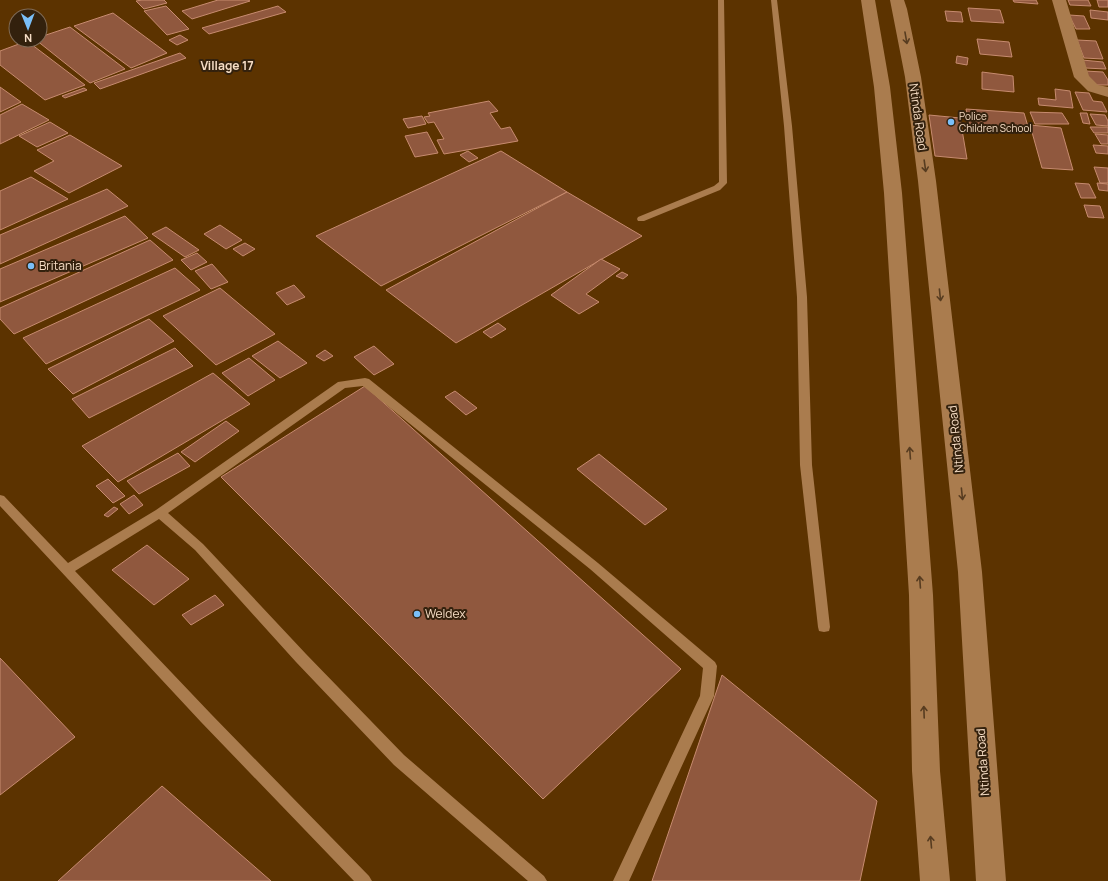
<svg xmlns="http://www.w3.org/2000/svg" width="1108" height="881" viewBox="0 0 1108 881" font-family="Manrope,sans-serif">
<rect width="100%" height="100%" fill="#5c3300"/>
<!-- building -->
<g fill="#90583e" stroke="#c78b6f">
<path d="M 142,0 L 164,0 L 167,3 L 144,9 L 136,1 Z"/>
<path d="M 218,0 L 248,0 L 250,1 L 192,19 L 182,11 Z"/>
<path d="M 1013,0 L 1036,0 L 1038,4 L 1014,2 Z"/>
<path d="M 1068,0 L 1088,0 L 1091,6 L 1070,5 Z"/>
<path d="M 1097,0 L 1108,0 L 1108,7 L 1099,7 Z"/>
<path d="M 166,6 L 189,29 L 167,35 L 144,11 Z"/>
<path d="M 278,6 L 286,12 L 209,34 L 202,28 Z"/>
<path d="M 968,8 L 1000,10 L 1004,23 L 971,21 Z"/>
<path d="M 1090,10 L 1108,12 L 1108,20 L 1091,18 Z"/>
<path d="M 945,11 L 961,12 L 963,22 L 947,21 Z"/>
<path d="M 113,13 L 167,53 L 131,68 L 74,26 Z"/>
<path d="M 1069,15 L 1084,16 L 1090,29 L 1076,29 Z"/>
<path d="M 70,27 L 125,69 L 90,83 L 36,40 L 40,40 L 40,37 Z"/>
<path d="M 180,35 L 188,40 L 177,45 L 169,40 Z"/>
<path d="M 977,39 L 1009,42 L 1012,57 L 980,54 Z"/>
<path d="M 1077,40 L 1096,41 L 1103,59 L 1084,58 Z"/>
<path d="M 27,41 L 85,85 L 45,100 L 0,65 L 0,51 Z"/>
<path d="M 180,53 L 186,58 L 100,89 L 94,83 Z"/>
<path d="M 957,56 L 968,58 L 967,65 L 956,63 Z"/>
<path d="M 1082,60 L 1103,62 L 1106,69 L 1085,68 Z"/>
<path d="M 1085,71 L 1103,72 L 1108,80 L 1108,85 L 1093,85 Z"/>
<path d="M 982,72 L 1013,76 L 1014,92 L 982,89 Z"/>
<path d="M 0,87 L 21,102 L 0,112 Z"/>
<path d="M 84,88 L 87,90 L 65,98 L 62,96 Z"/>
<path d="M 1055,89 L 1070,91 L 1073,108 L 1039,105 L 1038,98 L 1056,100 Z"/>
<path d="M 1075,92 L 1089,93 L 1093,101 L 1102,102 L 1107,112 L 1083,110 Z"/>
<path d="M 489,101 L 498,111 L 490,113 L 501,129 L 510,127 L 518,141 L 444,154 L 437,140 L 444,139 L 434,122 L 428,123 L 424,117 L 430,116 L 428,113 Z"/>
<path d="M 22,104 L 49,120 L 0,144 L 0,115 Z"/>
<path d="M 966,109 L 1024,113 L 1029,130 L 970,126 Z"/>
<path d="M 1030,112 L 1062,113 L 1069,124 L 1035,124 Z"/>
<path d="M 1080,113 L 1087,113 L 1090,124 L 1083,123 Z"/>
<path d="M 1090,114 L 1105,115 L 1108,121 L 1108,126 L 1096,125 Z"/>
<path d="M 929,115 L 960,118 L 967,159 L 935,156 Z"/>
<path d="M 422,116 L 426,124 L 408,128 L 403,119 Z"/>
<path d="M 50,122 L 68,133 L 37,147 L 19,136 Z"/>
<path d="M 1030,125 L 1061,128 L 1073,170 L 1042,168 Z"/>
<path d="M 1090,127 L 1108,127 L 1108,133 L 1094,133 Z"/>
<path d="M 427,132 L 438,153 L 415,157 L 405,136 Z"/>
<path d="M 1095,134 L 1108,135 L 1108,144 L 1101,144 Z"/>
<path d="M 70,135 L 122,166 L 69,193 L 34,171 L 54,161 L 37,150 Z"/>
<path d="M 1093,145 L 1108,146 L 1108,154 L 1096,153 Z"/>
<path d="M 468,151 L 478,158 L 469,162 L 460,155 Z"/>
<path d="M 501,151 L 567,192 L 381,286 L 316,236 Z"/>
<path d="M 1094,167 L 1108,168 L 1108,183 L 1100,183 Z"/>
<path d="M 31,177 L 68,199 L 0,230 L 0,191 Z"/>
<path d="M 1075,183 L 1089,184 L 1096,198 L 1081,198 Z"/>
<path d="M 1097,183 L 1108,184 L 1108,191 L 1099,190 Z"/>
<path d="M 107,189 L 128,206 L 0,264 L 0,235 Z"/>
<path d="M 567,192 L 642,236 L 456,343 L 386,290 Z"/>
<path d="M 1084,205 L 1100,206 L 1104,218 L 1088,217 Z"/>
<path d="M 125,216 L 148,238 L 0,302 L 0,269 Z"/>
<path d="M 220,225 L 242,240 L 226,249 L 204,234 Z"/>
<path d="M 166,227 L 199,250 L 185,257 L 152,234 Z"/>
<path d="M 150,240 L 173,260 L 14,334 L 0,319 L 0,308 Z"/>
<path d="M 245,243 L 255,249 L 243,256 L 233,249 Z"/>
<path d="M 197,253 L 207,262 L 191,270 L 181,260 Z"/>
<path d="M 601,259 L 620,269 L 586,294 L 599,302 L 579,314 L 551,295 Z"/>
<path d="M 212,264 L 228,282 L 211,289 L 195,271 Z"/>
<path d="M 175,268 L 200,290 L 46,364 L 23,338 Z"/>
<path d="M 622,272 L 628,275 L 623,279 L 616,276 Z"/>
<path d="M 294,285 L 305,297 L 287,305 L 276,293 Z"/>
<path d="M 220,288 L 275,334 L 216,365 L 163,316 Z"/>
<path d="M 149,319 L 174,341 L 73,394 L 48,369 Z"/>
<path d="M 498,323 L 506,329 L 491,338 L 483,332 Z"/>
<path d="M 278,341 L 307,363 L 280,378 L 252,356 Z"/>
<path d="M 374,346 L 394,364 L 374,375 L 354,357 Z"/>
<path d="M 175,348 L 193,366 L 89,418 L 72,399 Z"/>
<path d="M 325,350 L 333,356 L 324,361 L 316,356 Z"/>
<path d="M 249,358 L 275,380 L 248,396 L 222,373 Z"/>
<path d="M 213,373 L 250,404 L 118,482 L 82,446 Z"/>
<path d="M 365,386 L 681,669 L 543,799 L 221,477 Z"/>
<path d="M 455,391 L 477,408 L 466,415 L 445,397 Z"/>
<path d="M 226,421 L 239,431 L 195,462 L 181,452 Z"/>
<path d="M 178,453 L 190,466 L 139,494 L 127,481 Z"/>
<path d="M 599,454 L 667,509 L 645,525 L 577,469 Z"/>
<path d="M 108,479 L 125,496 L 113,503 L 96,486 Z"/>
<path d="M 134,495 L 143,505 L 129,514 L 120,504 Z"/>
<path d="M 114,507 L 118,509 L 108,517 L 104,515 Z"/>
<path d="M 147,545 L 189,579 L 154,605 L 112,570 Z"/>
<path d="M 215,595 L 224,605 L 191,625 L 182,615 Z"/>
<path d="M 0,658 L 75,737 L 0,795 Z"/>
<path d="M 722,675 L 877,801 L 860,881 L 652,881 Z"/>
<path d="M 162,786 L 271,881 L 58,881 Z"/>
</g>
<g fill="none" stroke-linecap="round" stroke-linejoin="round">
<!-- lane -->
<g fill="#aa7c4e" fill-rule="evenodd">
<path d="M 718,0 L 724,0 L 727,183 L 720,190 L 644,221 L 638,221 L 637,219 L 638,217 L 714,186 L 719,182 Z"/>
<path d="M 771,0 L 777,0 L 792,126 L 807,297 L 812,465 L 830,627 L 829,631 L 824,632 L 819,631 L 818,627 L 800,465 L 797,297 L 784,126 Z"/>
<path d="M 365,378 L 369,379 L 598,563 L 715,662 L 717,666 L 714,696 L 629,881 L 613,881 L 700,696 L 703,668 L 590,569 L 363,386 L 345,388 L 168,513 L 203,544 L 306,654 L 404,755 L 544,876 L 547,881 L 528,881 L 394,765 L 296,662 L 195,550 L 159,519 L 75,571 L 211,714 L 369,876 L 372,881 L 354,881 L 201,722 L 0,506 L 0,495 L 4,496 L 68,563 L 156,510 L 338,382 Z"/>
</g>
<!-- street -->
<path fill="#aa7c4e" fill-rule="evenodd" d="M 1052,0 L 1066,0 L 1089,76 L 1098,85 L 1108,87 L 1108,97 L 1088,91 L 1074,77 Z"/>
<!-- secondary -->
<g fill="#aa7c4e" fill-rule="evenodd">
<path d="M 861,0 L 875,0 L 890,87 L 902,193 L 933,595 L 940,771 L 950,881 L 920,881 L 912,771 L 909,595 L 884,193 L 874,87 Z"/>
<path d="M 890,0 L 904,0 L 907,9 L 921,77 L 936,181 L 982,572 L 1006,881 L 976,881 L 958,572 L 918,181 L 905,77 Z"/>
</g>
</g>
<!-- one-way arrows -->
<defs><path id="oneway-shaft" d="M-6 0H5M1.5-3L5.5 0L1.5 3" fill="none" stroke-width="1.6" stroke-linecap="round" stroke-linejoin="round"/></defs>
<g stroke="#573c20">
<use href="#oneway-shaft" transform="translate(906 38) rotate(80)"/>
<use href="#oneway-shaft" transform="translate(925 166) rotate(82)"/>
<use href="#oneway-shaft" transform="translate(940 295) rotate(84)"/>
<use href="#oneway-shaft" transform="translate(910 453) rotate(-94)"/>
<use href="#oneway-shaft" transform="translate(962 494) rotate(84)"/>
<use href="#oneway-shaft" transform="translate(920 582) rotate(-94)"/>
<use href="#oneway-shaft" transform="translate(924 712) rotate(-92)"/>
<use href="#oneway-shaft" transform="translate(931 842) rotate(-95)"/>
</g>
<!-- markers -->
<g fill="#7abff8" stroke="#33210d" stroke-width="1.5">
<circle cx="951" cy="122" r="4"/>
<circle cx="31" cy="266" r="4"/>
<circle cx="417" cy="614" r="4"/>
</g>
<g text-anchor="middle" stroke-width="4" stroke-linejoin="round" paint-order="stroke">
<!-- far-poi labels -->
<g font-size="10" fill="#f6ddc5" stroke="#33210d" text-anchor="start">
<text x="959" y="120">Police<tspan x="959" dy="12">Children School</tspan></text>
</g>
<!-- far-quarter labels -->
<g font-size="12" font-weight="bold" fill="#f6ddc5" stroke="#33210d">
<text x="227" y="70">Village 17</text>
</g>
<!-- street labels -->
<g font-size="12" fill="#f6ddc5" stroke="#33210d">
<text transform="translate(918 117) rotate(82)" y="4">Ntinda Road</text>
<text transform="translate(956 439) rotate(-96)" y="4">Ntinda Road</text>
<text transform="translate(983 762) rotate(-94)" y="4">Ntinda Road</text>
</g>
<!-- poi labels -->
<g font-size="12" fill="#f6ddc5" stroke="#33210d" text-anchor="start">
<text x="39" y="270">Britania</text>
<text x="425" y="618">Weldex</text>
</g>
</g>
<!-- north arrow -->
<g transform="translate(28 28) rotate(179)"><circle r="19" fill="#33210d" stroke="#816c57"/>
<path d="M0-3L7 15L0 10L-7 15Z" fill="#7abff8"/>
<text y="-6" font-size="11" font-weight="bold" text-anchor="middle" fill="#f6ddc5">N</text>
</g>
</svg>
